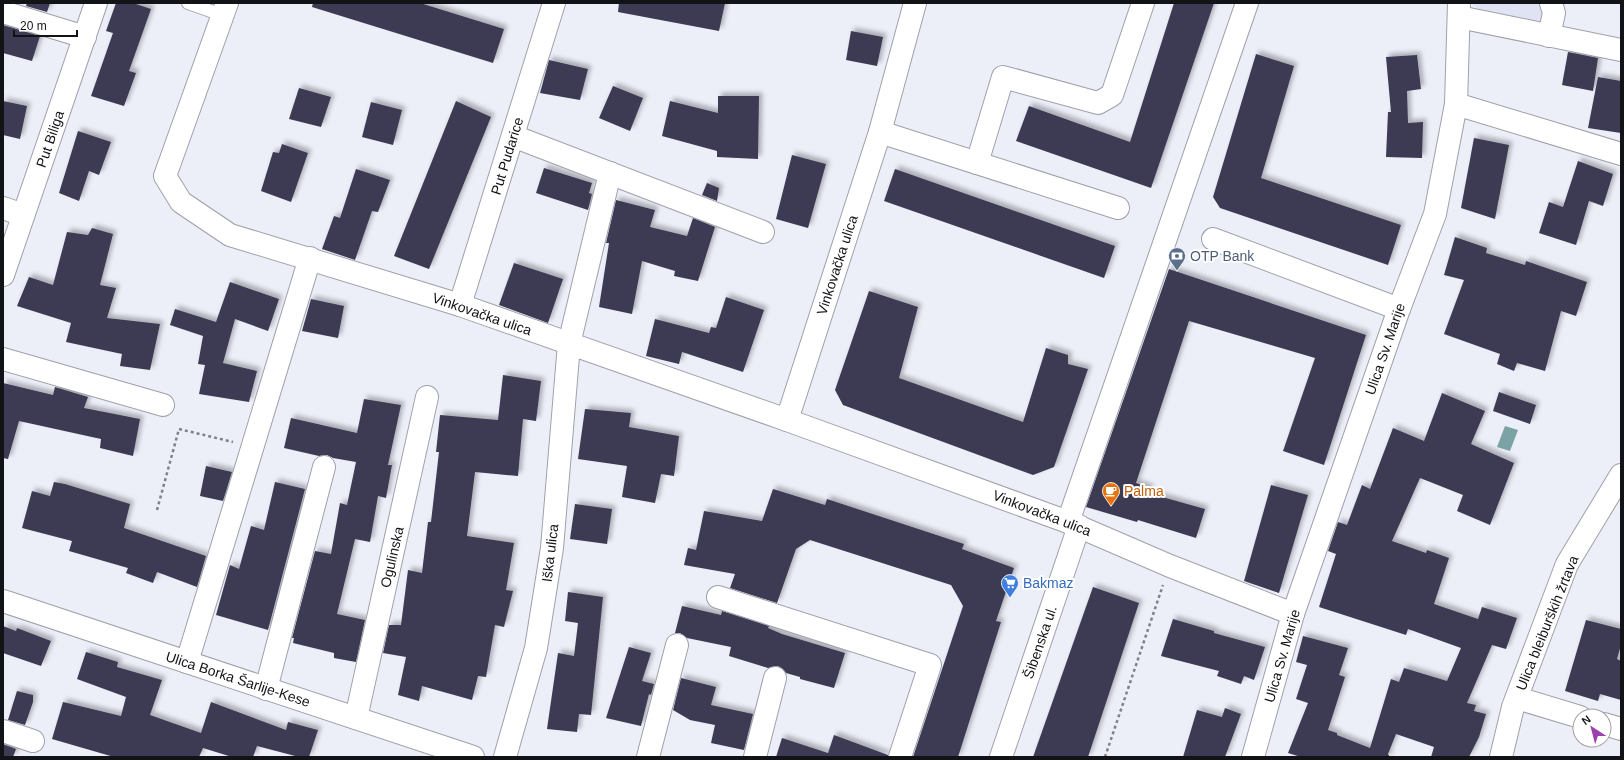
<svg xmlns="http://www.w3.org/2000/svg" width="1624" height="760" viewBox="0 0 1624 760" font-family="Helvetica,sans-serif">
<defs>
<filter id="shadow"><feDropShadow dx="3.5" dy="-3.5" stdDeviation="2" flood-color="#0004"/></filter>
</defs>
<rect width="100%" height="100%" fill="#eceef8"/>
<!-- built -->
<path fill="#dfe3f3" d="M 1471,3 L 1565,3 L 1564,29 L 1481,11 Z"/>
<!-- water -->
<path fill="#7ba2a5" d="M 1505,426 L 1518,430 L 1510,451 L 1497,447 Z"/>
<!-- building -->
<g fill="#3c3a53" filter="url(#shadow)">
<path d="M 27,3 L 50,3 L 47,12 L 26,6 Z"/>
<path d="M 116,3 L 133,3 L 151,9 L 129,71 L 136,73 L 124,106 L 91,96 L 113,33 L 106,31 Z"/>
<path d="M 313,3 L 420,3 L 504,29 L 493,63 L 312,7 Z"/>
<path d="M 619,3 L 725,3 L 719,31 L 618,12 Z"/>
<path d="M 1174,3 L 1214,3 L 1151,188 L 1016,141 L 1029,106 L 1130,142 Z"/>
<path d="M 3,25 L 40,36 L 32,61 L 3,53 Z"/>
<path d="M 851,31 L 883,37 L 877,66 L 846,60 Z"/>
<path d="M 1568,52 L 1598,58 L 1593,91 L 1562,85 Z"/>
<path d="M 1256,54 L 1294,66 L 1261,178 L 1401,225 L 1388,265 L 1220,208 L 1213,197 Z"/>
<path d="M 1417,55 L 1421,89 L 1407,91 L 1408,123 L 1423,122 L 1422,158 L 1386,157 L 1388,112 L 1391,112 L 1386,57 Z"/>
<path d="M 549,60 L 588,69 L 580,100 L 540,93 Z"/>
<path d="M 1598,77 L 1621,81 L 1621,133 L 1588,128 Z"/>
<path d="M 613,86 L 643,98 L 630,131 L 599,118 Z"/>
<path d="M 299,88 L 331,97 L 321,127 L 289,119 Z"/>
<path d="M 718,96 L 759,96 L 758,159 L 717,157 L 717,151 L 662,136 L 670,101 L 718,113 Z"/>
<path d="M 3,101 L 27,106 L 20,139 L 3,135 Z"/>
<path d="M 456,101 L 491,117 L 429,269 L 394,256 Z"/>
<path d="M 371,102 L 402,110 L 393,145 L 362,137 Z"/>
<path d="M 78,131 L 111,142 L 99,175 L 89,171 L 79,201 L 59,193 Z"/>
<path d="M 1474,138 L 1509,145 L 1495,219 L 1461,208 Z"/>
<path d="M 282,144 L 308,153 L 291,202 L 261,191 L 273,152 L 279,153 Z"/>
<path d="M 792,155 L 826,164 L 808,228 L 776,219 Z"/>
<path d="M 1578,161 L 1613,174 L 1603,206 L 1589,201 L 1576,245 L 1539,233 L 1549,202 L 1563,207 Z"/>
<path d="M 544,168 L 592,183 L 589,193 L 592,194 L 588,210 L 536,193 Z"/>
<path d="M 356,169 L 390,180 L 378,212 L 372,211 L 355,260 L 322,249 L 334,216 L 340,218 Z"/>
<path d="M 895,169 L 1115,246 L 1104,278 L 884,201 Z"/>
<path d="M 707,183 L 719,188 L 717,201 L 702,195 Z"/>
<path d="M 616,200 L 655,210 L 650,227 L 687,236 L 693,218 L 715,227 L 698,281 L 674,276 L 675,271 L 642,261 L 632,314 L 599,307 L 609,243 L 606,243 Z"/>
<path d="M 92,228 L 113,234 L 100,285 L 116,288 L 107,318 L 160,324 L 150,370 L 120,366 L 122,354 L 66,342 L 71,323 L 17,306 L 29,277 L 53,285 L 67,232 L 88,235 Z"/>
<path d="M 1455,237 L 1487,248 L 1486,253 L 1525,265 L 1526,261 L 1587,282 L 1576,316 L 1561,311 L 1545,371 L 1517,363 L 1514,371 L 1497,364 L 1500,354 L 1444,334 L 1464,280 L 1444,275 Z"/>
<path d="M 514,263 L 563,279 L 548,323 L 499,305 Z"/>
<path d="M 1169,269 L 1366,335 L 1324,465 L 1283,451 L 1315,358 L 1189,321 L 1136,483 L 1150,488 L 1148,493 L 1205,509 L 1196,538 L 1138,520 L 1137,522 L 1086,507 Z"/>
<path d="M 230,282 L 279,299 L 268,331 L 235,319 L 223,363 L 257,371 L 249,402 L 199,394 L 205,365 L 198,364 L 203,336 L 170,325 L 175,309 L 216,322 Z"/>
<path d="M 869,291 L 918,307 L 899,378 L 1023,422 L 1046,348 L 1068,355 L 1068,364 L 1088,369 L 1054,467 L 1033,475 L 843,405 L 835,390 Z"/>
<path d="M 726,297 L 764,310 L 743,372 L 682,352 L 679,364 L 646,356 L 655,319 L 709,333 L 711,327 L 716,328 Z"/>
<path d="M 311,299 L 344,306 L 338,338 L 302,331 Z"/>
<path d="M 503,375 L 541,381 L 536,421 L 523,419 L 518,476 L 475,472 L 467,536 L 514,543 L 506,590 L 513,591 L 504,627 L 495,625 L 486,677 L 478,676 L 472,700 L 422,686 L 419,701 L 398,695 L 406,657 L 383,653 L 389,625 L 401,625 L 408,570 L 422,573 L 428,522 L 431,522 L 439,452 L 436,452 L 440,415 L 498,420 Z"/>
<path d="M 3,383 L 53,395 L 55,387 L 88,397 L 84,408 L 140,419 L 133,456 L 100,448 L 101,439 L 19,421 L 8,459 L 3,458 Z"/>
<path d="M 1499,392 L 1536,405 L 1530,424 L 1493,411 Z"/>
<path d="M 1442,393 L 1485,411 L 1471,444 L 1514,463 L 1490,525 L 1457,511 L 1463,495 L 1420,478 L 1392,541 L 1426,553 L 1427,550 L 1449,558 L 1434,604 L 1478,619 L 1482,607 L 1517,618 L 1506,649 L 1492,645 L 1467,703 L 1476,705 L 1474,711 L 1486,714 L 1479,737 L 1469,757 L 1431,757 L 1434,747 L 1396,734 L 1388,754 L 1390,757 L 1301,757 L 1288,753 L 1308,703 L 1296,699 L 1307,665 L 1296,662 L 1303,636 L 1348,648 L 1339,675 L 1345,677 L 1328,730 L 1337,733 L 1337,735 L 1370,748 L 1391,679 L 1399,682 L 1404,668 L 1447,681 L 1461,648 L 1408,629 L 1406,635 L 1319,607 L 1336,554 L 1328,551 L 1338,522 L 1347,525 L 1362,485 L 1370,489 L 1393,428 L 1424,441 Z"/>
<path d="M 364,399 L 401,405 L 388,465 L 392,465 L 386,498 L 378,496 L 370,542 L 355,539 L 337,614 L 365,620 L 356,662 L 334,658 L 334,653 L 293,643 L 294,638 L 292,638 L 315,551 L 331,554 L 340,503 L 347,505 L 356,462 L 333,458 L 327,455 L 319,456 L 284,448 L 291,418 L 357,433 Z"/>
<path d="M 585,409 L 631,413 L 629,427 L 679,436 L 674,476 L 661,474 L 655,503 L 622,497 L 627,466 L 578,459 Z"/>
<path d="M 206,466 L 232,472 L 223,501 L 200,496 Z"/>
<path d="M 54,482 L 65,484 L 130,504 L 124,528 L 206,556 L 197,587 L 157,572 L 153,583 L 126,573 L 128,568 L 69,551 L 72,541 L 22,528 L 32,491 L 50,496 Z"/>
<path d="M 275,482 L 305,489 L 268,630 L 216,615 L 230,565 L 239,569 L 251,526 L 264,530 Z"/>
<path d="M 1271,485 L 1308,495 L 1279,593 L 1244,581 Z"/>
<path d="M 773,489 L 825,505 L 827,499 L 964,544 L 962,549 L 1014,568 L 996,621 L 1001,622 L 958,757 L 913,757 L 963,606 L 951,585 L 810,540 L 796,549 L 777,603 L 730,588 L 735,574 L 684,565 L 688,548 L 696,550 L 704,511 L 762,521 Z"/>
<path d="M 575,504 L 612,509 L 607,544 L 570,539 Z"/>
<path d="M 1093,587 L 1139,603 L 1088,757 L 1033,757 Z"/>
<path d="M 568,592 L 603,597 L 591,715 L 579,714 L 577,732 L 547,729 L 558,653 L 574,656 L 578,623 L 565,621 Z"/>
<path d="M 682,606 L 721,615 L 722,611 L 769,626 L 768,628 L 782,634 L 845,653 L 834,688 L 800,679 L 800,677 L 786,673 L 778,666 L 768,668 L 729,656 L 731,647 L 687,638 L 680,633 L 675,633 Z"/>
<path d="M 1173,619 L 1214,631 L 1214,633 L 1265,647 L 1254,680 L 1244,676 L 1241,684 L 1217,676 L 1219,671 L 1161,656 Z"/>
<path d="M 1586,620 L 1621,629 L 1621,645 L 1617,659 L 1621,661 L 1621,700 L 1600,694 L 1598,701 L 1565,691 Z"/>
<path d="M 3,626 L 16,631 L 17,628 L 51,641 L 41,666 L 3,653 Z"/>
<path d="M 629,647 L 651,653 L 642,681 L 654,684 L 651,695 L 649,694 L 641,726 L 606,718 Z"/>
<path d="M 86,652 L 118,662 L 117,667 L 162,680 L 150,715 L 201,733 L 211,702 L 286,730 L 288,722 L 318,730 L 309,757 L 299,757 L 257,746 L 253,757 L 232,757 L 203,748 L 199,757 L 114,757 L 52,739 L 63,702 L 121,716 L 126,697 L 77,679 Z"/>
<path d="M 681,678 L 716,687 L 711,705 L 753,714 L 744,750 L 711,743 L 715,725 L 690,720 L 673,710 Z"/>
<path d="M 17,691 L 33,695 L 33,702 L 25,725 L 8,720 Z"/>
<path d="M 1225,708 L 1241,714 L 1225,757 L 1183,757 L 1197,710 L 1222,717 Z"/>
<path d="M 834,735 L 888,755 L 888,757 L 776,757 L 782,738 L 828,753 Z"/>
<path d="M 3,744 L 16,749 L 13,757 L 3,757 Z"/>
</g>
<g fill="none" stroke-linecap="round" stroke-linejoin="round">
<!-- lane casing -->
<g stroke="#9fa1aa" stroke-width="14">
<path id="lane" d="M 188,3 L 222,15"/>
</g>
<!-- street casing -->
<g stroke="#9fa1aa" stroke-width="24">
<g id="street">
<path d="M 227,3 L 165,176 L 181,202 L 230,235 L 460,305 L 787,420 L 1068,522 L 1170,566 L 1293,614"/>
<path d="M 3,12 L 85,37"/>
<path d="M 1459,17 L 1621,50"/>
<path d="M 1549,36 L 1554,13 L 1551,3"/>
<path d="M 1456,104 L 1459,3"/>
<path d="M 880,132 L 1118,208"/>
<path d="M 513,136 L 763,232"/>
<path d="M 977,163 L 1003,77 L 1098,103 L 1112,95 L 1143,3"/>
<path d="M 3,208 L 23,215"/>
<path d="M 1213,239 L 1399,309"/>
<path d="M 460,305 L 554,3"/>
<path d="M 3,359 L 163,405"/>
<path d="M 787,420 L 880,132 L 915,3"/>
<path d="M 1068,522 L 1247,3"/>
<path d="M 718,597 L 930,665 L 900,757"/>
<path d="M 187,662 L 310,258"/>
<path d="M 266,689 L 324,467"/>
<path d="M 1517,698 L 1580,717"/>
<path d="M 356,718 L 427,397"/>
<path d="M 1604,724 L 1621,729"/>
<path d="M 3,731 L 33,741"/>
<path d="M 505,757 L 536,648 L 552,548 L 569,344 L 610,173"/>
<path d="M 648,757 L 677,645"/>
<path d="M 755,757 L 775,678"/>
<path d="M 1001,757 L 1079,526"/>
<path d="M 1253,757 L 1293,614 L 1399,309 L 1435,214 L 1456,104 L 1621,154"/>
<path d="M 1501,757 L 1513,707 L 1567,564 L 1621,475"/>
</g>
</g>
<!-- secondary casing -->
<g stroke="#9fa1aa" stroke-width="24">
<g id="secondary">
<path d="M 3,275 L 96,3"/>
<path d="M 3,601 L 473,757"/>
</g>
</g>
<!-- path -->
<g stroke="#808188" stroke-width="2.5" stroke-dasharray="3 3" stroke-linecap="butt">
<path d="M 157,510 L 179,429 L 233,442"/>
<path d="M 1105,757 L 1163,585"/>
</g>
<!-- lane -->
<use href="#lane" stroke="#fff" stroke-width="12"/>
<!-- street -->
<use href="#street" stroke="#fff" stroke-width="22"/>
<!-- secondary -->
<use href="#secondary" stroke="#fff" stroke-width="22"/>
</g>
<!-- icons -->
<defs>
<g id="bank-pin" transform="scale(0.9)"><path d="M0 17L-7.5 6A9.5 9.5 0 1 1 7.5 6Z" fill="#5c6f8a" stroke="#fff"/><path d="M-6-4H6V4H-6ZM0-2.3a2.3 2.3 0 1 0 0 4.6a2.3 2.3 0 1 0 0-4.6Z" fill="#fff"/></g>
<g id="cafe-pin" transform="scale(0.9)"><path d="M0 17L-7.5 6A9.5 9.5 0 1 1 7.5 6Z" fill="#e8710a" stroke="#fff"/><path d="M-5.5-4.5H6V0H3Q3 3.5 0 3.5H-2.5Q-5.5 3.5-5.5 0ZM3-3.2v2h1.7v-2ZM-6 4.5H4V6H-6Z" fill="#fff"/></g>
<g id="supermarket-pin" transform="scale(0.9)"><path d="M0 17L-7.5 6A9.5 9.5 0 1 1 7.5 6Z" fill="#3f7fe0" stroke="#fff"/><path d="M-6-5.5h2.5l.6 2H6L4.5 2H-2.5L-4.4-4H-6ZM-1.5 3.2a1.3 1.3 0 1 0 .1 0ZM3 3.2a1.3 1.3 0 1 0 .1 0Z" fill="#fff"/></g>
</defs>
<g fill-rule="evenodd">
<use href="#bank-pin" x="1177" y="256"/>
<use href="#cafe-pin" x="1111" y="491"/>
<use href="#supermarket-pin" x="1010" y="583"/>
</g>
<g text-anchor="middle" stroke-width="4" stroke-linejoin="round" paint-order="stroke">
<!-- street labels -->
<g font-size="14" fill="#121316" stroke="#fff">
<text transform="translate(50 139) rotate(-71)" y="5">Put Biliga</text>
<text transform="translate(507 156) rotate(-73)" y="5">Put Pudarice</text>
<text transform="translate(837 265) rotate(-72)" y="5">Vinkovačka ulica</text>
<text transform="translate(482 314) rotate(19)" y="5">Vinkovačka ulica</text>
<text transform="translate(1385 349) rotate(-71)" y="5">Ulica Sv. Marije</text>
<text transform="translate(1042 513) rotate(21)" y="5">Vinkovačka ulica</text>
<text transform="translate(550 553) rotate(-83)" y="5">Iška ulica</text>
<text transform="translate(392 557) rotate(-77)" y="5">Ogulinska</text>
<text transform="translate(1547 623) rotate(-68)" y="5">Ulica bleiburških žrtava</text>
<text transform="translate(1040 642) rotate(-71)" y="5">Šibenska ul.</text>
<text transform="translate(1282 656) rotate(-74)" y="5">Ulica Sv. Marije</text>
<text transform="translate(238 679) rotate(18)" y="5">Ulica Borka Šarlije-Kese</text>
</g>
<!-- service labels -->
<g font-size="14" fill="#4e5e75" stroke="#fff" text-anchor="start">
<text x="1190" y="261">OTP Bank</text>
</g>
<!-- food labels -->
<g font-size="14" fill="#c56008" stroke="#fff" text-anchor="start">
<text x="1124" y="496">Palma</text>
</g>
<!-- shop labels -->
<g font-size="14" fill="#366cbe" stroke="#fff" text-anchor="start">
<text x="1023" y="588">Bakmaz</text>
</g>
</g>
<!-- border -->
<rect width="1624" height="760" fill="none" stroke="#121316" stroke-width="8"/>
<!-- north arrow -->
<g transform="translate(1592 728) rotate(324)"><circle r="19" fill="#ffffff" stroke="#a0a1a2"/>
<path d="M0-3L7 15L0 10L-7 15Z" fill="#9b41ad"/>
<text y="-6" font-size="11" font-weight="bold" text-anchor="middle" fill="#121316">N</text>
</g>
<!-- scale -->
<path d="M14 30v6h63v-6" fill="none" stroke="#121316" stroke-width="2"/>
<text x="20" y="30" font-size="12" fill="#121316" stroke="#ffffff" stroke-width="3" paint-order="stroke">20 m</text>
</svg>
